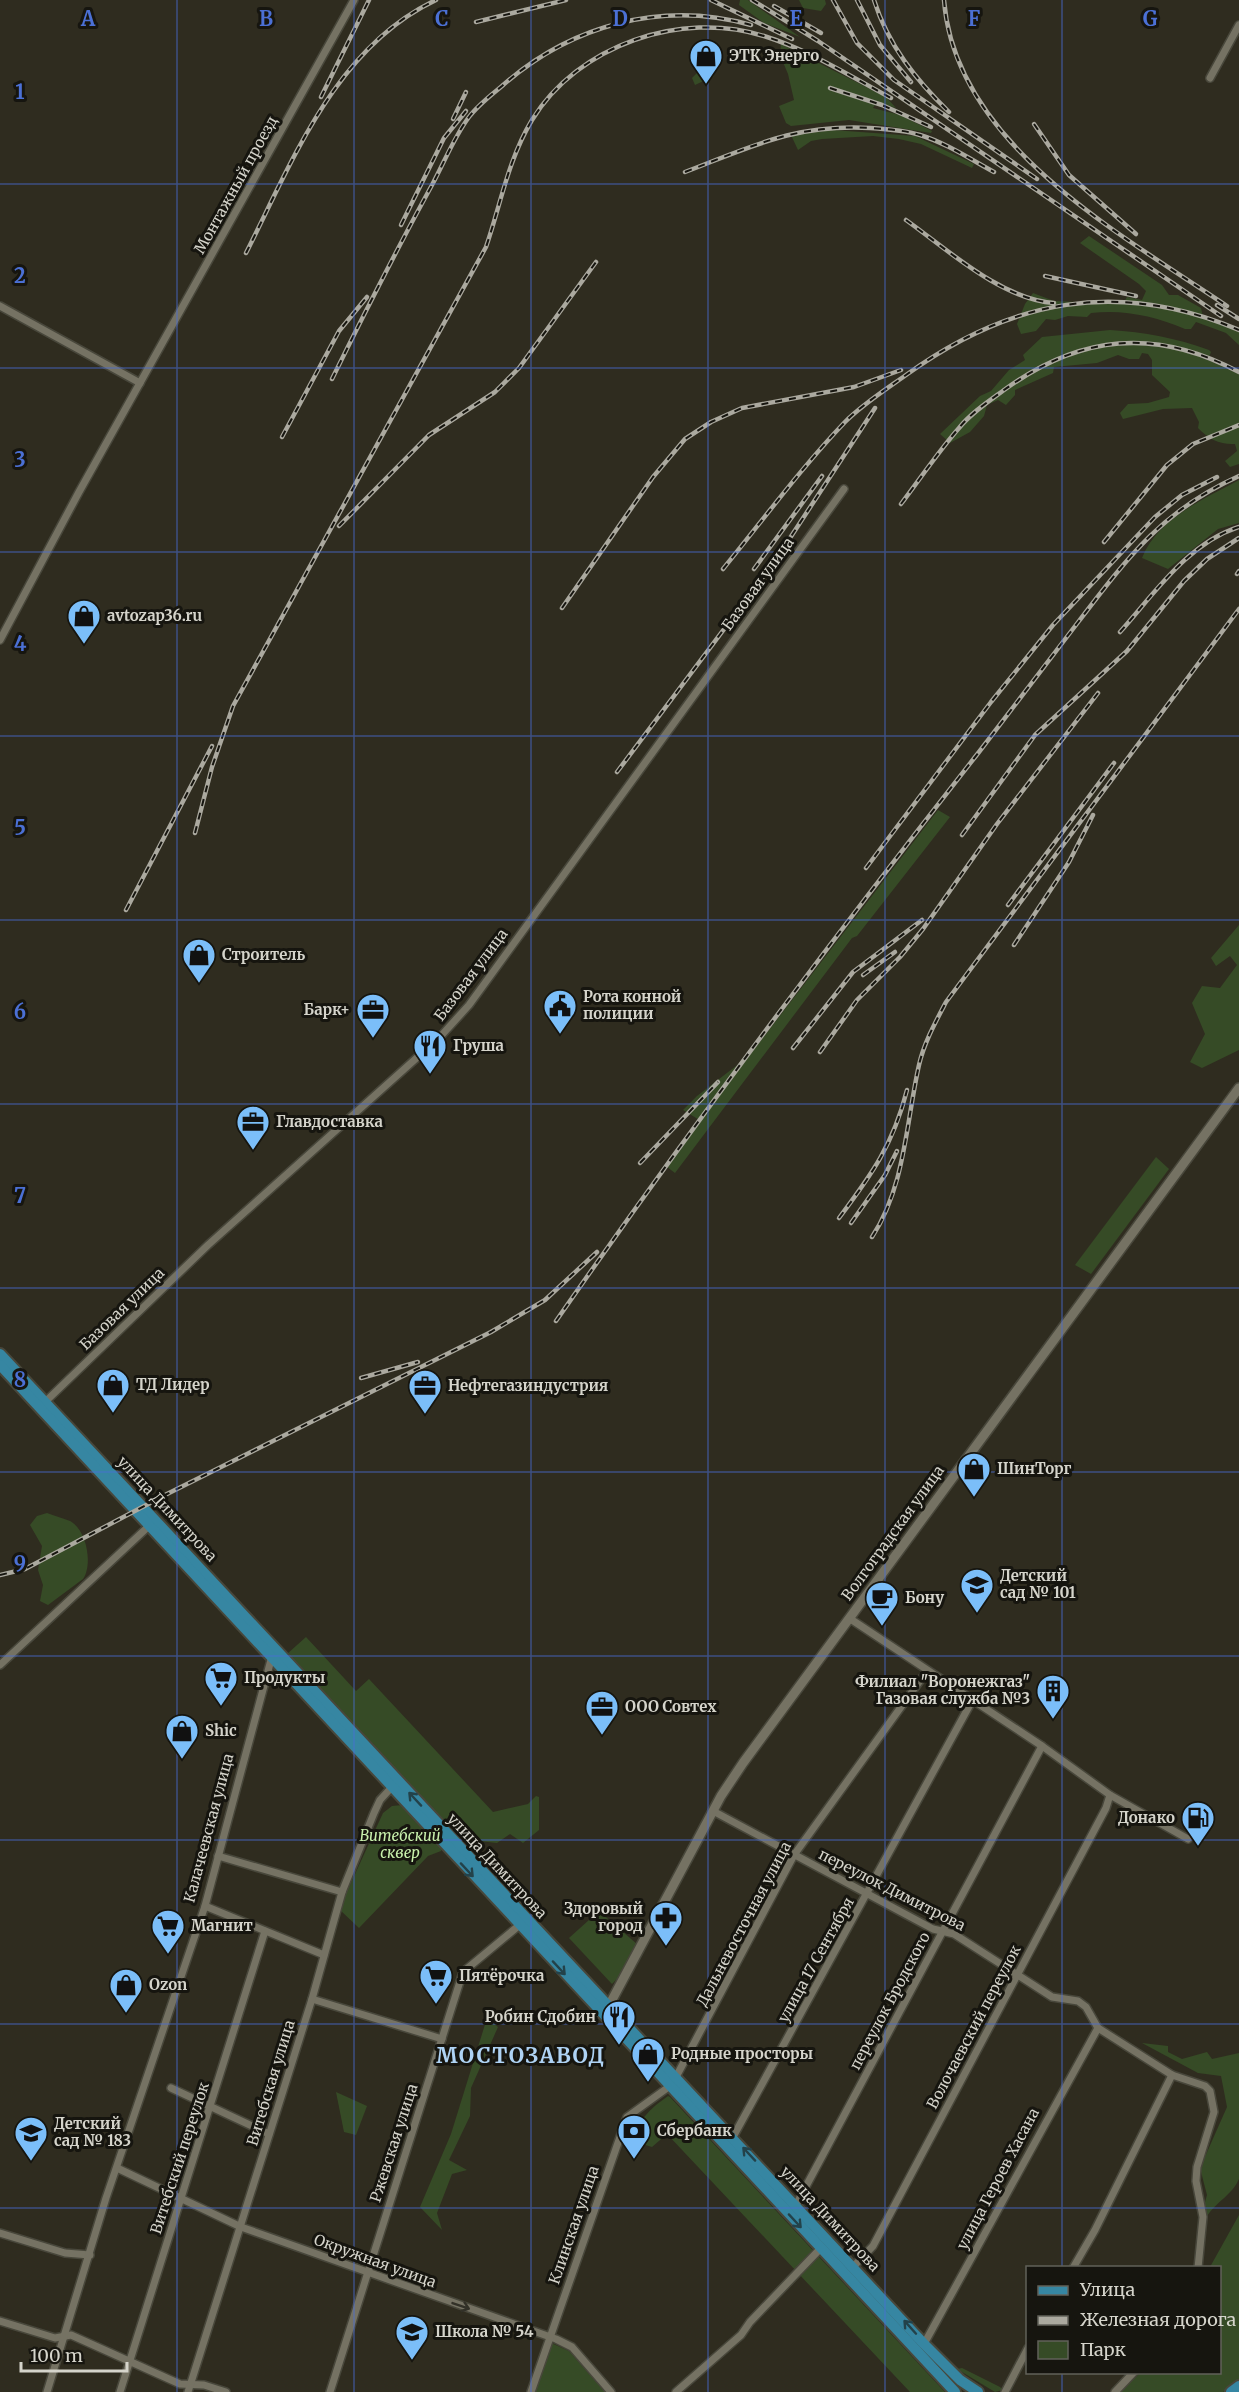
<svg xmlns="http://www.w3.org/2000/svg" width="1239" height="2392" viewBox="0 0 1239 2392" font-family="Merriweather,serif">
<rect width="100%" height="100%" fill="#2f2c1f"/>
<!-- green -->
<g fill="#364b26">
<path d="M 740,0 L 748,0 L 800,37 L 764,23 L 739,5 Z"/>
<path d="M 799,0 L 825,0 L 826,4 L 821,11 L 803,8 Z"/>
<path d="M 781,44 L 886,97 L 896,108 L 877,102 L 873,108 L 900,115 L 932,131 L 931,133 L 849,120 L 791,126 L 786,123 L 779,106 L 794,100 L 788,74 L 780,55 Z"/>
<path d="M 701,69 L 709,70 L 714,76 L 695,85 L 692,78 Z"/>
<path d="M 833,130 L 915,136 L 974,164 L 972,168 L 921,144 L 899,139 L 873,136 L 822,139 L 811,141 L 798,150 L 791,135 Z"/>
<path d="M 1089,236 L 1162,285 L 1169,295 L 1178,295 L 1201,308 L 1203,317 L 1239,332 L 1239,345 L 1226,333 L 1196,322 L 1191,329 L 1185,329 C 1155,316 1123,309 1091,313 L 1087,317 L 1068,316 L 1055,320 L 1046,319 L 1036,331 L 1021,334 L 1017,324 L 1025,304 L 1033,293 L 1054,301 L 1123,304 L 1127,297 L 1142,300 L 1146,291 L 1139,284 L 1080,243 Z"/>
<path d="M 1110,330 C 1144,332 1176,338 1209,350 L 1211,352 L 1208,360 L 1239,374 L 1239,464 L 1230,467 L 1225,461 L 1237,451 L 1235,444 C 1221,445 1208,439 1198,428 L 1199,422 L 1192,408 L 1163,409 L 1123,419 L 1120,413 L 1128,404 L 1148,403 L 1169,397 L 1170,392 L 1152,375 L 1152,360 L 1148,354 L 1142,353 L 1139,359 L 1129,359 L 1118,355 L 1097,363 L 1054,367 L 1053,373 L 1015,390 L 1015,395 L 1006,405 L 998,400 L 987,405 L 984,416 L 970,432 L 950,443 L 940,434 L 980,396 L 991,391 L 1009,370 L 1025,360 L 1023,355 L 1042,337 Z"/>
<path d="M 1239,480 L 1239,523 L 1218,529 L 1168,569 L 1142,558 C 1157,519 1204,499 1239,480 Z"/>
<path d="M 938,810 L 950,817 L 857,936 L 852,938 L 675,1173 L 667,1167 L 701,1121 L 683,1110 L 697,1096 L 749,1056 Z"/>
<path d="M 1239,925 L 1239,1050 L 1202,1068 L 1190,1062 L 1205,1034 L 1192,1003 L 1202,986 L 1220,988 L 1237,965 L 1230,956 L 1216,966 L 1211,958 Z"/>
<path d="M 1156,1157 L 1169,1169 L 1091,1274 L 1075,1265 Z"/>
<path d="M 47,1513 C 54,1516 63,1518 70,1521 C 87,1530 93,1565 83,1579 L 48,1605 L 40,1601 L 43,1585 L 38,1570 L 42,1546 L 30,1525 L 37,1516 Z"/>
<path d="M 306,1637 L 356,1691 L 369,1679 L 493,1812 L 528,1804 L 536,1796 L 539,1797 L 539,1830 L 523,1843 L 510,1834 L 497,1843 L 469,1840 L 466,1837 L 462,1840 L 287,1654 Z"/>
<path d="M 403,1805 L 443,1845 L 441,1851 L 428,1856 L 359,1928 L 339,1909 L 383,1813 L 392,1806 Z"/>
<path d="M 599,1911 L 638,1945 L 623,1973 L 612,1984 L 569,1938 Z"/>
<path d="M 487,2018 L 498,2027 L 471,2088 L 470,2116 L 449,2160 L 467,2170 L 452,2174 L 437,2213 L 442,2230 L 420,2207 L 451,2134 Z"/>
<path d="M 1142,2043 L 1168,2046 L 1168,2052 L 1182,2059 L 1207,2052 L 1212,2059 L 1239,2053 L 1239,2179 C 1233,2194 1216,2202 1207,2216 L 1203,2209 L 1207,2195 L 1200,2168 L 1227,2107 L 1221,2076 L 1198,2073 Z"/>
<path d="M 336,2092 L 367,2106 L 356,2135 L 344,2132 Z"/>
<path d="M 668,2096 L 670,2097 L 945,2392 L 910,2392 L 667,2134 L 652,2147 L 642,2144 L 636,2138 C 637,2119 654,2106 668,2096 Z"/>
<path d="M 1239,2215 L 1239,2380 L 1223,2392 L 1121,2392 L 1140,2373 L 1220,2372 L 1220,2268 L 1210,2267 Z"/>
<path d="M 547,2341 L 569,2351 L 605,2392 L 528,2392 Z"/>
<path d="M 962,2368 L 1000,2387 L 1003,2390 L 995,2392 L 957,2369 Z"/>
</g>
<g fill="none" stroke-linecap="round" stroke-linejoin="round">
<!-- minor casing -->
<g stroke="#48473b" stroke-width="10">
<g id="minor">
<path d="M 1210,78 L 1239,25"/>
<path d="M 0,306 L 140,383"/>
<path d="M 0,640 L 79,492 L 354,0"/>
<path d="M 44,1403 L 208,1245 L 440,1037 L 469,1005 L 844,489"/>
<path d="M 849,1618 L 1042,1746 L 1110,1795 L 1188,1839"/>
<path d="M 0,1665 L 150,1525"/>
<path d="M 713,1811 L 933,1929 L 954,1934 L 1052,1997 L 1078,2001 L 1086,2007 L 1098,2028 L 1172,2075 L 1205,2086 L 1210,2091 L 1214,2112 L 1197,2167 L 1196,2181 L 1203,2217 L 1198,2268"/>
<path d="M 218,1856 L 342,1892"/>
<path d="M 205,1906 L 324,1955"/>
<path d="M 312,1999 L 442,2039"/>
<path d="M 676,2077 L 794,1855 L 927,1671"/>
<path d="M 171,2088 L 269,2134"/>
<path d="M 733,2137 L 972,1701"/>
<path d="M 117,2168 L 241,2227 L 556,2339 L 572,2347 L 611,2392"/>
<path d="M 796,2205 L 1042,1746"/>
<path d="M 0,2233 L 65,2253 L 90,2255"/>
<path d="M 854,2266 L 873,2246 L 1106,1808 L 1110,1795"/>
<path d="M 1073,2268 L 1095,2230 L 1172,2075"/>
<path d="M 0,2321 L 55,2338 L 71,2335 L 180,2384 L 204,2385 L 226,2392"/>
<path d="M 924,2344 L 1098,2028"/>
<path d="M 47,2392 L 106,2198 L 205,1906 L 272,1656"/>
<path d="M 120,2392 L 265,1931"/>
<path d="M 188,2392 L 312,1999 L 342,1892 L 374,1813 L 380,1800 L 391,1788"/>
<path d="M 330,2392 L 463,1972 L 522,1923"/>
<path d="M 531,2392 L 627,2117 L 670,2086"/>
<path d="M 676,2392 L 741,2335 L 750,2322 L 820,2249"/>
<path d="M 1005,2392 L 1028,2348"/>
<path d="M 1115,2392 L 1134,2372"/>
</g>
</g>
<!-- secondary casing -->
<g stroke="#48473b" stroke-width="12">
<path id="secondary" d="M 605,2013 L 721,1796 L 743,1763 L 1239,1088"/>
</g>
<!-- primary casing -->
<g stroke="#48473b" stroke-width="14">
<g id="primary">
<path d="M 0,1354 L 924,2344 L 960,2380 L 978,2392"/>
<path d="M 0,1365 L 955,2392"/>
<path d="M 1231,2392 L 1239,2386"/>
</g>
</g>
<!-- minor -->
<use href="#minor" stroke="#757263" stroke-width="7"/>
<!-- secondary -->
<use href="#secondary" stroke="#757263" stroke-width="9"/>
<!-- primary -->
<use href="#primary" stroke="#3686a2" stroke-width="10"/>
<!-- rail casing -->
<g stroke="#aba99f" stroke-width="4.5">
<g id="rail">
<path d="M 711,0 L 792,39"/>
<path d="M 752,0 L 818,41 L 1221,316"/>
<path d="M 833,0 L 857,43 L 894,80 L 1037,179"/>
<path d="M 857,0 L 880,45 L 911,82"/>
<path d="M 874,0 C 888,45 916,80 949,112"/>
<path d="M 944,0 C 955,144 1119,233 1227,306"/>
<path d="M 774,6 L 821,33"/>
<path d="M 476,22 L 566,0"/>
<path d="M 830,88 L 882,105 L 931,127"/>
<path d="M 321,97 L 369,0"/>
<path d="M 453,119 L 466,92"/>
<path d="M 1034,124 L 1069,175 L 1136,234"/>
<path d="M 685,172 C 753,146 795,124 870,128 C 887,129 904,130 920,135 C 946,143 970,159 994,172"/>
<path d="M 906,220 C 948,250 1001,299 1054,303"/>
<path d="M 401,225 L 444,138 L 466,111"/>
<path d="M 246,253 C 293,160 336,47 436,0"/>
<path d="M 1045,276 L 1136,296"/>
<path d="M 1217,305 L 1239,319"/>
<path d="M 332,379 C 364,314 397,249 432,185 C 444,163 454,137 469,117 C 478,105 491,95 502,86 C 571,25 662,0 751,25"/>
<path d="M 282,437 L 339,331 L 367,297"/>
<path d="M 901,504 C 920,479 938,452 959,428 C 971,413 989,401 1004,390 C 1080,335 1155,327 1239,372"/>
<path d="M 339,526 L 429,435 L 495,392 L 519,368 L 596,262"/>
<path d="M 1104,542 L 1167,465 L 1193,444 L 1239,425"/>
<path d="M 723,569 C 763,520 801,468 845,422 C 863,404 885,390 906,375 C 1011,299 1118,279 1239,330"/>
<path d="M 754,569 L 822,476"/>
<path d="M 1237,574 L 1239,571"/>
<path d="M 562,608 L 653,477 L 685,439 L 711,422 L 742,408 L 854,387 L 901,370"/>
<path d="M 1120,632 C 1154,594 1188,543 1239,527"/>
<path d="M 617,772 L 775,561 L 875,408"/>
<path d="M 195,833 L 212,767 L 233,706 L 486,247 C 501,203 508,160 532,120 C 578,45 681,10 764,36 C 809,50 850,76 891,98"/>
<path d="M 962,835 L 1035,735 L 1127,651 L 1184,581 L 1207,559 L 1239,538"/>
<path d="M 866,868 L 991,702 L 1053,625 L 1155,517 L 1182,495 L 1217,477"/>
<path d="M 1008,905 L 1114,763"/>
<path d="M 126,910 L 212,746"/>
<path d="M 1014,945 L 1069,862 L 1093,815"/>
<path d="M 863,975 L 895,952"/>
<path d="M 793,1048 L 853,972 L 922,920"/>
<path d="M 820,1052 L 857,1000 L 900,957 L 923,929 L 997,824 L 1098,693"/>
<path d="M 640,1163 L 718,1082"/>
<path d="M 839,1218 C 872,1174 893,1145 907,1090"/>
<path d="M 851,1223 L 885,1175 L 897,1151"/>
<path d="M 872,1237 C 905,1187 906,1123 919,1065 C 924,1043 935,1023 946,1002 L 1239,609"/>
<path d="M 556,1321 C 691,1127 833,938 979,752 C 1012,709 1045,665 1079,621 C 1128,557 1163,510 1239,476"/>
<path d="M 361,1378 L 418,1362"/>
<path d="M 0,1575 L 25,1569 L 167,1494 L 491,1332 L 545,1300 L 597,1252"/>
</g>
</g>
<!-- rail -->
<use href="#rail" stroke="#16150f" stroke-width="2" stroke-dasharray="7" stroke-linecap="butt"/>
</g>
<!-- one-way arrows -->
<defs><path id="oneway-shaft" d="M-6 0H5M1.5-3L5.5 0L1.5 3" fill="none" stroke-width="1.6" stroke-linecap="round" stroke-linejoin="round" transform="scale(1.5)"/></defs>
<g stroke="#23424a">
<use href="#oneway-shaft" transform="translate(415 1799) rotate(-133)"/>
<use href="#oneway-shaft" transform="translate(467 1870) rotate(47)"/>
<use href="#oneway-shaft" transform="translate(559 1968) rotate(47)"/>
<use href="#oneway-shaft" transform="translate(749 2154) rotate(-133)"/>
<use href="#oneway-shaft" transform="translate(795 2221) rotate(47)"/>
<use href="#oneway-shaft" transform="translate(910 2327) rotate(-132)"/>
</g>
<use stroke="#323128" href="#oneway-shaft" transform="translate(461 2306) rotate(19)"/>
<!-- grid -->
<path fill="none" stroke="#4b70d5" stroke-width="1.5" stroke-opacity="0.55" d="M 177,0 L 177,2392M 354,0 L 354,2392M 531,0 L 531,2392M 708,0 L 708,2392M 885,0 L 885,2392M 1062,0 L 1062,2268M 0,184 L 1239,184M 0,368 L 1239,368M 0,552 L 1239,552M 0,736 L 1239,736M 0,920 L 1239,920M 0,1104 L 1239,1104M 0,1288 L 1239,1288M 0,1472 L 1239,1472M 0,1656 L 1239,1656M 0,1840 L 1239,1840M 0,2024 L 1239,2024M 0,2208 L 1239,2208M 1062,2372 L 1062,2392"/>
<!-- icons -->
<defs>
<g id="shop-pin" transform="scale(1.725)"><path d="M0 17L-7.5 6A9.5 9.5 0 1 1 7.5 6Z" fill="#7bbef9" stroke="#16150f"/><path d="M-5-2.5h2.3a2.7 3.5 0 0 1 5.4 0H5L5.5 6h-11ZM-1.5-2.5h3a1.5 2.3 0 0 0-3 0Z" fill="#111"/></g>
<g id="civic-pin" transform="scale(1.725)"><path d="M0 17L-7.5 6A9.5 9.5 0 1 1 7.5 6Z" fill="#7bbef9" stroke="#16150f"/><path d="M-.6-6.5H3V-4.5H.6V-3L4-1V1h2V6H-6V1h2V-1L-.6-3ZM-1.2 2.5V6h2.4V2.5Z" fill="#111"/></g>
<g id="office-pin" transform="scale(1.725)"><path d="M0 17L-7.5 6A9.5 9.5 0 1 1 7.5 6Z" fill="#7bbef9" stroke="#16150f"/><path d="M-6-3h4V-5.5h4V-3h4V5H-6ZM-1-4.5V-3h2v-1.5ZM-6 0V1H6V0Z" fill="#111"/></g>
<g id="restaurant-pin" transform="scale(1.725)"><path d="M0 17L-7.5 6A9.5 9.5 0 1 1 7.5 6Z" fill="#7bbef9" stroke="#16150f"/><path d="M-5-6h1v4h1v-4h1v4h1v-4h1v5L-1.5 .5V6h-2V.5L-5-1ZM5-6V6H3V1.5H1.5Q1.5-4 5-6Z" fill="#111"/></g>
<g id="school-pin" transform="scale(1.725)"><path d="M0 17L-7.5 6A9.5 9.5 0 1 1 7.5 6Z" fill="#7bbef9" stroke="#16150f"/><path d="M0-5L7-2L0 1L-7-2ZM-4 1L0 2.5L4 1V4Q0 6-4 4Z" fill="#111"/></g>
<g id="cafe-pin" transform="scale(1.725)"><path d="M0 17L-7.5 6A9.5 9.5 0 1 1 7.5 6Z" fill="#7bbef9" stroke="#16150f"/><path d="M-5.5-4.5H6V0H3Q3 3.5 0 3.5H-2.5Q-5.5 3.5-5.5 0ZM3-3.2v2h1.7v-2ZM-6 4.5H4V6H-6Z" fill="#111"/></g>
<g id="supermarket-pin" transform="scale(1.725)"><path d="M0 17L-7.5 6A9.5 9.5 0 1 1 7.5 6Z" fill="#7bbef9" stroke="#16150f"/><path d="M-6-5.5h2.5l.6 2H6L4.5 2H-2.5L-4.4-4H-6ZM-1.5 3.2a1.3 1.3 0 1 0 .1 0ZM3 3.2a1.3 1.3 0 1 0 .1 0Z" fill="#111"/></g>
<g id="building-pin" transform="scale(1.725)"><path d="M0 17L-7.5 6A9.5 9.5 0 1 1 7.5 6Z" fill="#7bbef9" stroke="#16150f"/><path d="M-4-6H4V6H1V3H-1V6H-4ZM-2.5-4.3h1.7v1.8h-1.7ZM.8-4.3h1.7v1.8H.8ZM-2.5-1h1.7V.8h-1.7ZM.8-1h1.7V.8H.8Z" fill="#111"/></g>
<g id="fuel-pin" transform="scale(1.725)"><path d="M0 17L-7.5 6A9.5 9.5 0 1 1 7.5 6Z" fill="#7bbef9" stroke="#16150f"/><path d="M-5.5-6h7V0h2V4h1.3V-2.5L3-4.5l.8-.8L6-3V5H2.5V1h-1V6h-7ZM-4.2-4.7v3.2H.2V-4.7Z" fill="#111"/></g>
<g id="pharmacy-pin" transform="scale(1.725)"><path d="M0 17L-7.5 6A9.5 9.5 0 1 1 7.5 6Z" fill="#7bbef9" stroke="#16150f"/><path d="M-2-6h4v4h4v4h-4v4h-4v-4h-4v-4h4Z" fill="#111"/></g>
<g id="bank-pin" transform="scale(1.725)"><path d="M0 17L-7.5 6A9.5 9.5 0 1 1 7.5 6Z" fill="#7bbef9" stroke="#16150f"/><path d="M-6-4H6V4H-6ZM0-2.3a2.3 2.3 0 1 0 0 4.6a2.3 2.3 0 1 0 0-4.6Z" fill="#111"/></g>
</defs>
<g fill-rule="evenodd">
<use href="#shop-pin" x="706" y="56"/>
<use href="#shop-pin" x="84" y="616"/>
<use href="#shop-pin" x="199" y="955"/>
<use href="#civic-pin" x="560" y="1006"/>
<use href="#office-pin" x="373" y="1010"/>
<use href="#restaurant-pin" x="430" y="1046"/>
<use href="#office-pin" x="253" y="1122"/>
<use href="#shop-pin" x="113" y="1385"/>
<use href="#office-pin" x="425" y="1386"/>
<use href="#shop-pin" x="974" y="1469"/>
<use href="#school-pin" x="977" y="1585"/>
<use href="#cafe-pin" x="882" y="1598"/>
<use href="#supermarket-pin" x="221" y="1678"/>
<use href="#building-pin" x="1053" y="1691"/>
<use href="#office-pin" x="602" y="1707"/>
<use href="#shop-pin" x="182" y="1731"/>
<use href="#fuel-pin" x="1198" y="1818"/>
<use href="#pharmacy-pin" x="666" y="1918"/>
<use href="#supermarket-pin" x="168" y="1926"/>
<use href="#supermarket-pin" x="436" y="1976"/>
<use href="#shop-pin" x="126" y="1985"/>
<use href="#restaurant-pin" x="619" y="2017"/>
<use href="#shop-pin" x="648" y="2054"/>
<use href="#bank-pin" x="634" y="2131"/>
<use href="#school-pin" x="31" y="2133"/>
<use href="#school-pin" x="412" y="2332"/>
</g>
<g text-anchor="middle" stroke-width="6" stroke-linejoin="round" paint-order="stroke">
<!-- poi labels -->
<g font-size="15" font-weight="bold" fill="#d5d4cb" stroke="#16150f" text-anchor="start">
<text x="729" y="61">ЭТК Энерго</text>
<text x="107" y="621">avtozap36.ru</text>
<text x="222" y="960">Строитель</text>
<text x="583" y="1002">Рота конной<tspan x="583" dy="17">полиции</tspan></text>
<text x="350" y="1015" text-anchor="end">Барк+</text>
<text x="453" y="1051">Груша</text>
<text x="276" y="1127">Главдоставка</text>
<text x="136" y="1390">ТД Лидер</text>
<text x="448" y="1391">Нефтегазиндустрия</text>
<text x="997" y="1474">ШинТорг</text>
<text x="1000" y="1581">Детский<tspan x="1000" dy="17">сад № 101</tspan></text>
<text x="905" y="1603">Бону</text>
<text x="244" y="1683">Продукты</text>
<text x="1030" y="1687" text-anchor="end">Филиал "Воронежгаз"<tspan x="1030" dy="17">Газовая служба №3</tspan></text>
<text x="625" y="1712">ООО Совтех</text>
<text x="205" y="1736">Shic</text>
<text x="1175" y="1823" text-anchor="end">Донако</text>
<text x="643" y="1914" text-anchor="end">Здоровый<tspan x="643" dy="17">город</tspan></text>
<text x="191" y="1931">Магнит</text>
<text x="459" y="1981">Пятёрочка</text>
<text x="149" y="1990">Ozon</text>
<text x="596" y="2022" text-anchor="end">Робин Сдобин</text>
<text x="671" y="2059">Родные просторы</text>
<text x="54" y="2129">Детский<tspan x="54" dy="17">сад № 183</tspan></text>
<text x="657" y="2136">Сбербанк</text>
<text x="435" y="2337">Школа № 54</text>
</g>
<!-- street labels -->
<g font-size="15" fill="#d5d4cb" stroke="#16150f">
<text transform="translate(236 185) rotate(-61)" y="5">Монтажный проезд</text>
<text transform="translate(758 584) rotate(-54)" y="5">Базовая улица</text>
<text transform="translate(471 975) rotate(-53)" y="5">Базовая улица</text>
<text transform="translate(122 1309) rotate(-44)" y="5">Базовая улица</text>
<text transform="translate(167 1509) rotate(47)" y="5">улица Димитрова</text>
<text transform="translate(893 1533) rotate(-54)" y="5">Волгоградская улица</text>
<text transform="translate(209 1828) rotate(-75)" y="5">Калачеевская улица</text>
<text transform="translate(497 1866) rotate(47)" y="5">улица Димитрова</text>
<text transform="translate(892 1890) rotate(27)" y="5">переулок Димитрова</text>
<text transform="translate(744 1924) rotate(-62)" y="5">Дальневосточная улица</text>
<text transform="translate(816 1960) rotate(-61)" y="5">улица 17 Сентября</text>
<text transform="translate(890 2001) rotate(-62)" y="5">переулок Бродского</text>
<text transform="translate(974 2027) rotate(-62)" y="5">Волочаевский переулок</text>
<text transform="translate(271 2083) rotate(-73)" y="5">Витебская улица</text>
<text transform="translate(394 2143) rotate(-72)" y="5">Ржевская улица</text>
<text transform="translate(180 2158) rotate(-72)" y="5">Витебский переулок</text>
<text transform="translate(998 2179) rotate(-62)" y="5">улица Героев Хасана</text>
<text transform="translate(830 2219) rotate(47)" y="5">улица Димитрова</text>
<text transform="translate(574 2225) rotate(-71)" y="5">Клинская улица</text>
<text transform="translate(375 2261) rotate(20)" y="5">Окружная улица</text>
</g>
<!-- park labels -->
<g font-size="15" font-style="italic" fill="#c8f0ac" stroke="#16150f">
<text x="400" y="1841">Витебский<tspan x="400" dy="17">сквер</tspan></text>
</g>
<!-- district labels -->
<g font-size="21" font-weight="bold" letter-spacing="1.5" fill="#afd3f4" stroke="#16150f">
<text x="521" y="2063">МОСТОЗАВОД</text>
</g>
</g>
<g font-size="20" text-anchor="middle" font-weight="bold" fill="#4b70d5" stroke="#16150f" stroke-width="6" stroke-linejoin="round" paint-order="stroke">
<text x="88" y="26">A</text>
<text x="266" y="26">B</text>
<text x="442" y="26">C</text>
<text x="620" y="26">D</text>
<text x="796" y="26">E</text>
<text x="974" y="26">F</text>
<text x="1150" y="26">G</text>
<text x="20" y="99">1</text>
<text x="20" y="283">2</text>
<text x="20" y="467">3</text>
<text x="20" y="651">4</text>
<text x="20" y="835">5</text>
<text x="20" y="1019">6</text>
<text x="20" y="1203">7</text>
<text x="20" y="1387">8</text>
<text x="20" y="1571">9</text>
</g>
<!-- legend -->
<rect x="1026" y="2266" width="195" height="108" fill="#16150f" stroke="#62615a" stroke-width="1.5"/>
<rect x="1038" y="2286" width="30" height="9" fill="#3686a2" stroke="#62615a" stroke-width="1.5"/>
<text x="1080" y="2296" font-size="18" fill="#d5d4cb">Улица</text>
<rect x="1038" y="2316" width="30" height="9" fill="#aba99f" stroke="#62615a" stroke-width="1.5"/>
<text x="1080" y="2326" font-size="18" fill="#d5d4cb">Железная дорога</text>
<rect x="1038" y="2341" width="30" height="18" fill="#364b26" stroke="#62615a" stroke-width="1.5"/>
<text x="1080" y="2356" font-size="18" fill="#d5d4cb">Парк</text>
<!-- scale -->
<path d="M21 2362v9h106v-9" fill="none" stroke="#d5d4cb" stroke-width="3"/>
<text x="30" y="2362" font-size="18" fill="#d5d4cb" stroke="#16150f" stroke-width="4.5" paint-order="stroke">100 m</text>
</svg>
